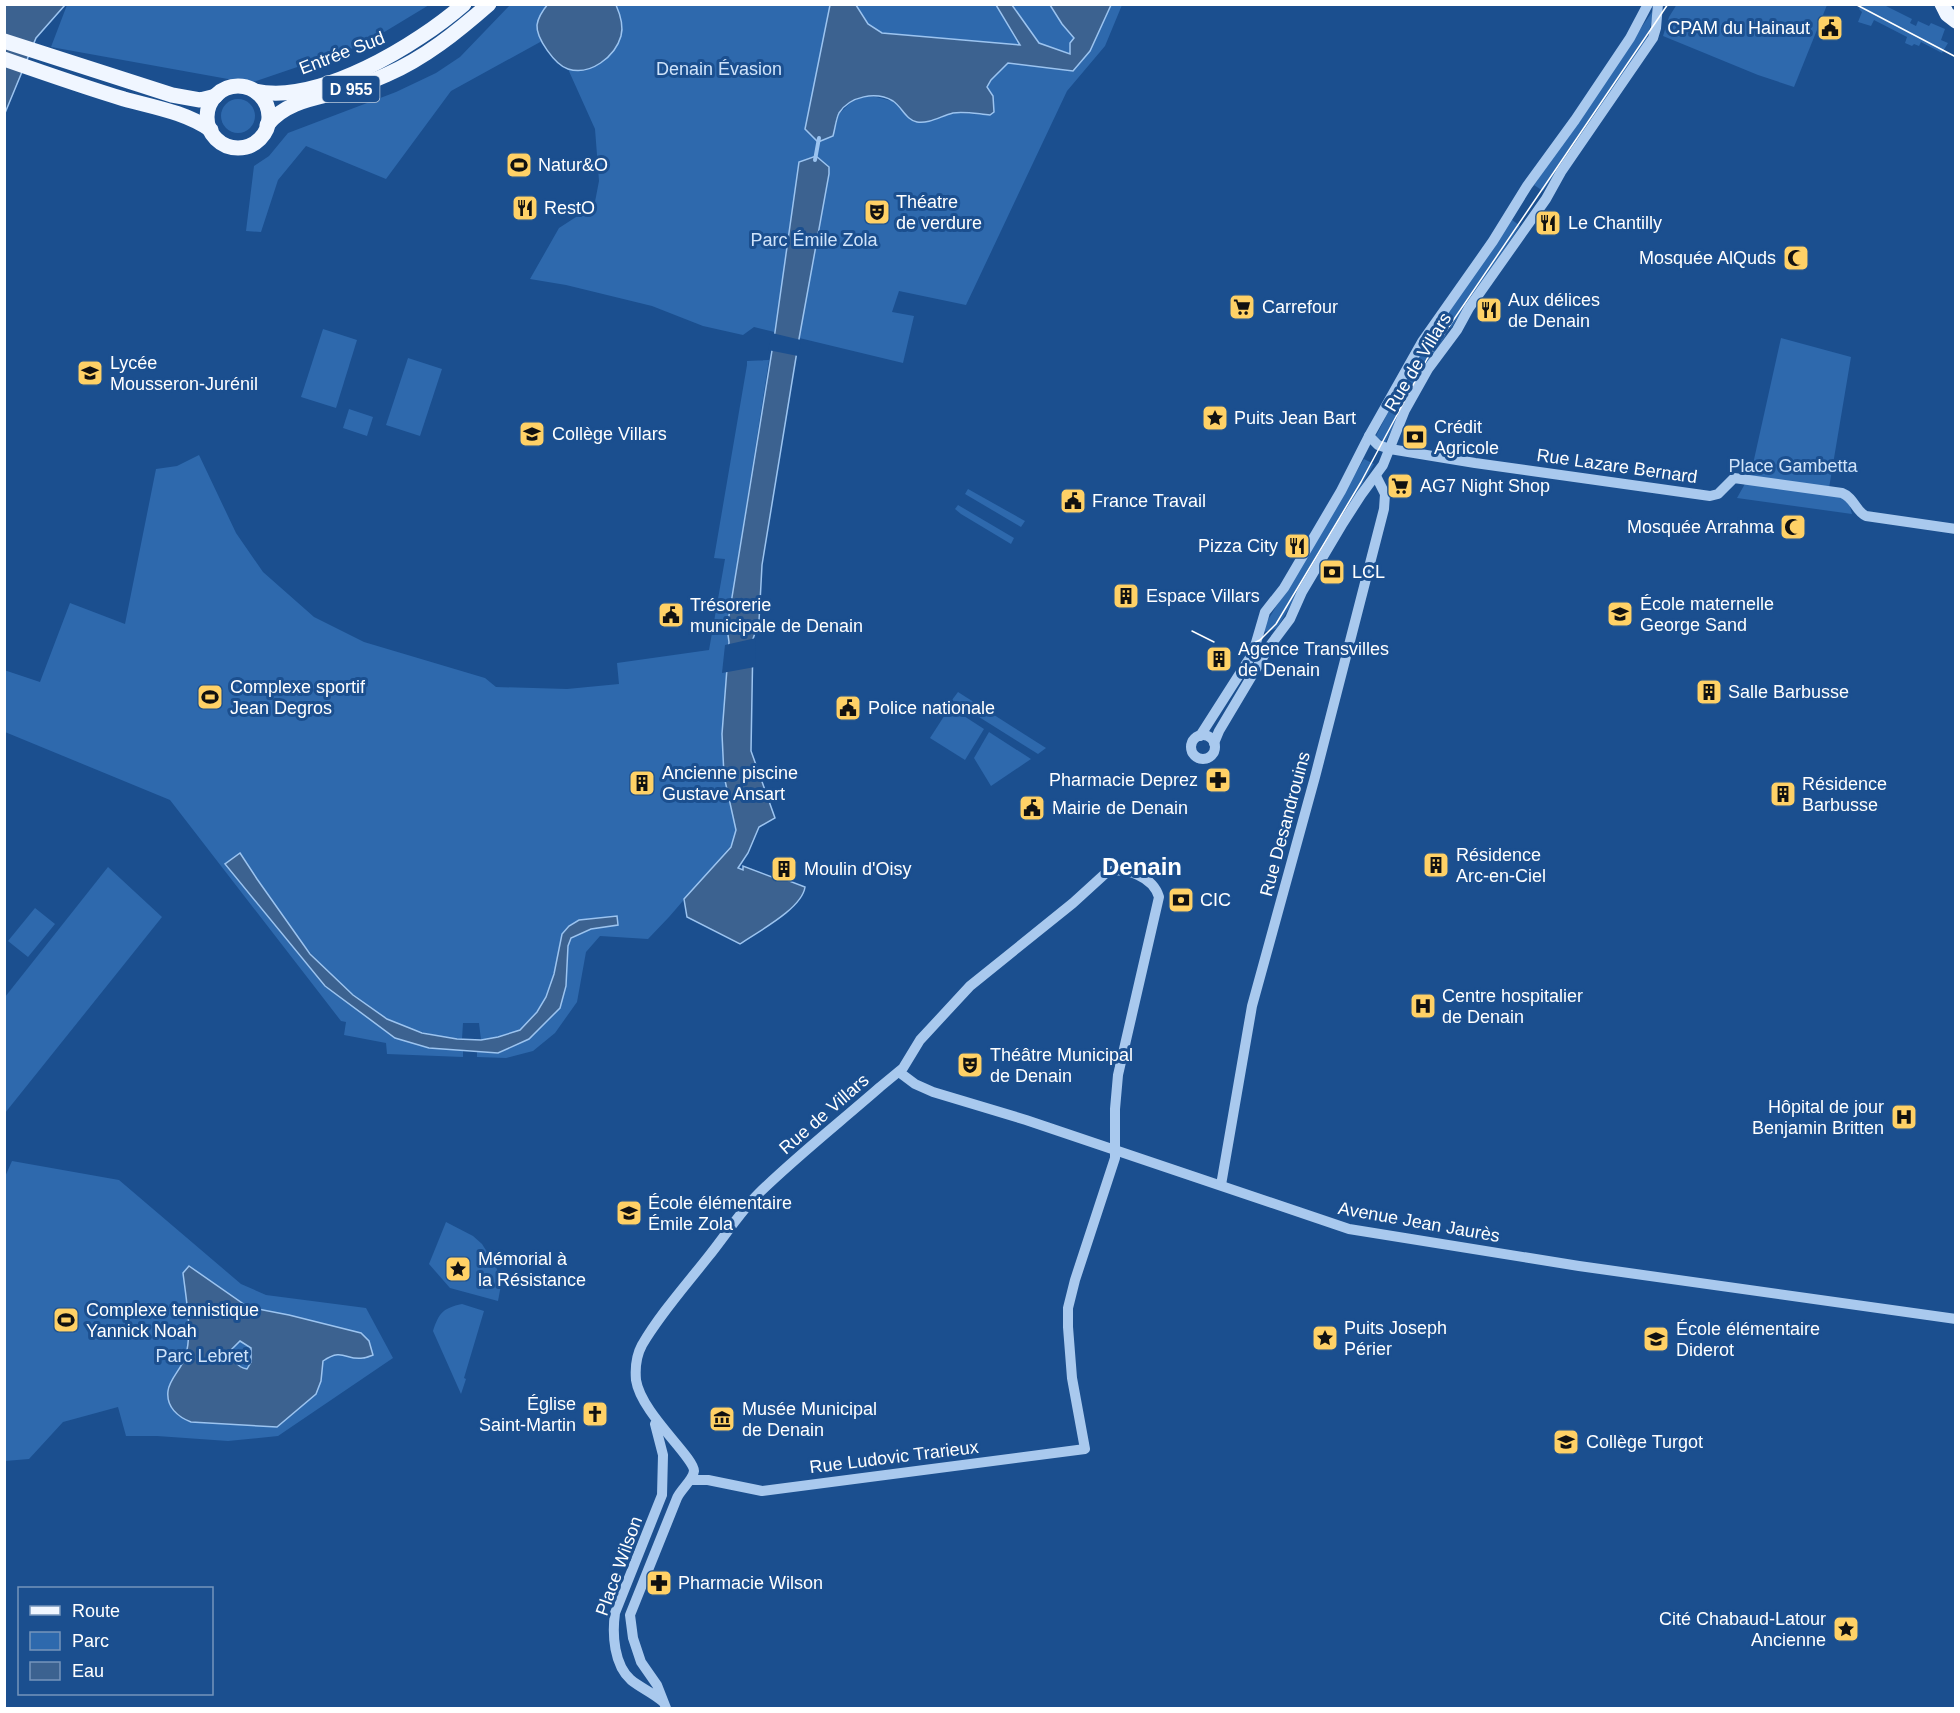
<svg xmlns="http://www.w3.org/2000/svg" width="1960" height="1713" viewBox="0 0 1960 1713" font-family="Helvetica,sans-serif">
<rect width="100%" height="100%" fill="#1b4f8f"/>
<!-- green -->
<g fill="#2e69ad">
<path d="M 1677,4 L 1827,4 L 1827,5 L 1794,87 L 1758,75 L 1663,36 L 1669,17 Z"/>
<path d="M 67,5 L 67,4 L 429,5 L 386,31 L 359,46 L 250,83 L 51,47 Z"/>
<path d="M 510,5 L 548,5 C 536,19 536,24 542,41 L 451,91 L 386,179 L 306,146 L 278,180 L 261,232 L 246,231 L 254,166 L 269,156 L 288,133 L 396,92 L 436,73 L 460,57 Z"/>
<path d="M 616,5 L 830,5 L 805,129 L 833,136 L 839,114 L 850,103 L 860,97 L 876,97 L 892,101 L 902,109 L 933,120 L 955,113 L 990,115 L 987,87 L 991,80 L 1008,63 L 1090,51 L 1111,5 L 1122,5 L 1105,46 L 1067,91 L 966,305 L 899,291 L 892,312 L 914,316 L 903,363 L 754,327 L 743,335 L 703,326 L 652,306 L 566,285 L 530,279 L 559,228 L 576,217 L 593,212 L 599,181 L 595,129 L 568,69 L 585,71 L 622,23 Z"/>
<path d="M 856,5 L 996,5 L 1021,45 L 882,33 L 868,24 Z"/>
<path d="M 1012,5 L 1050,5 L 1062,24 L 1075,39 L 1071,54 L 1039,43 Z"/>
<path d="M 1861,5 L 1884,5 L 1912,19 L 1910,23 L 1916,26 L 1918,21 L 1929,26 L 1931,23 L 1945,29 L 1941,40 L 1948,43 L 1942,53 L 1921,42 L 1919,46 L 1914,44 L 1912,46 L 1905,43 L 1907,37 L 1874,20 L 1871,26 L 1858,22 L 1862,12 L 1859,9 Z"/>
<path d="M 1654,9 L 1650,28 L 1646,41 L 1543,191 L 1534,185 Z"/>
<circle cx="238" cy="116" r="17"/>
<path d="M 1511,219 L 1520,226 L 1451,328 L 1442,321 Z"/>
<path d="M 323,329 L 357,340 L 336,408 L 301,397 Z"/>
<path d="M 1437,329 L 1446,335 L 1424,368 L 1385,443 L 1376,436 L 1407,375 Z"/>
<path d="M 1781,338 L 1851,357 L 1829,488 L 1849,503 L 1852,514 L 1737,498 L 1751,473 Z"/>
<path d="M 408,358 L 442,369 L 420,436 L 386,425 Z"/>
<path d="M 769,360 L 727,628 L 729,642 L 722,734 L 724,776 L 736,830 L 733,843 L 669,917 L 648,939 L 600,936 L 586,952 L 577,1002 L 555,1033 L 533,1051 L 506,1058 L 477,1057 L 477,1050 L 499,1053 L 560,1008 L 566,986 L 568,946 L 571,938 L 591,929 L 617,925 L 569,926 C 559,937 559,950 556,964 C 551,988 541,1013 521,1029 C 511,1037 493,1038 481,1040 L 479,1023 L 463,1023 L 462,1039 L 457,1039 C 433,1035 408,1030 386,1018 C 322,980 279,915 241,854 L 226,864 L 325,987 L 429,1048 L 463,1050 L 463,1057 L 387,1054 L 386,1043 L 344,1035 L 346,1022 L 341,1021 L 170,800 L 5,732 L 4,670 L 40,682 L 70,603 L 125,624 L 156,469 L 177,466 L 199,455 L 236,533 L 263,572 L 314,617 L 364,642 L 485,678 L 496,687 L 567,689 L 619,684 L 617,663 L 709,650 L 725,559 L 714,558 L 747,365 L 747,361 Z"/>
<path d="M 349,409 L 373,417 L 367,436 L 343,428 Z"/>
<path d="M 1364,459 L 1374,464 L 1279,625 L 1276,629 L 1263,632 L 1265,624 L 1271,615 Z"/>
<path d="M 968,489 L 1025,521 L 1021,527 L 965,494 Z"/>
<path d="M 958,505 L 1014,538 L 1011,544 L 961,514 L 955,509 Z"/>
<path d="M 958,692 L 1046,748 L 1038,754 L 952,700 Z"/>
<path d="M 950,707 L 984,729 L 965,760 L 930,738 Z"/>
<path d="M 989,732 L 1031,759 L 991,786 L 974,758 Z"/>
<path d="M 108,867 L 162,917 L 5,1113 L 5,997 Z"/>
<path d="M 35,908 L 55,924 L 28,957 L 8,941 Z"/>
<path d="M 12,1161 L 119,1180 L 241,1284 L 266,1295 L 366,1308 L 393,1358 L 278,1436 L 228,1441 L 157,1436 L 126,1436 L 118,1407 L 63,1422 L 29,1459 L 5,1461 L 4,1179 Z"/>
<path d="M 446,1222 L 473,1236 L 482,1244 L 494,1263 L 502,1280 L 498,1301 L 450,1288 L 429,1264 Z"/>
<path d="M 462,1304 L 484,1311 L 464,1378 L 466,1379 L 461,1394 L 433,1331 C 439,1313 443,1308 462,1304 Z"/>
</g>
<!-- water -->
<g fill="#3c6290" stroke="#9cc4f0" stroke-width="1.5" fill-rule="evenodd">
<path d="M 548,4 L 616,5 C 620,14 624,25 621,36 C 615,57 590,76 568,69 C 555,65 536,38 537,25 C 538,17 543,10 548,4 Z"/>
<path d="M 5,5 L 65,5 L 36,38 L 5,113 Z"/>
<path d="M 830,5 L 856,5 L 868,24 L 882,33 L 1020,45 L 996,5 L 1012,5 L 1039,43 L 1070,54 L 1070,43 L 1074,38 L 1062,24 L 1050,5 L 1111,5 L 1090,51 L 1073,71 L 1008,63 L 991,80 L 987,87 L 993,96 L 994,112 L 990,115 C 978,114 964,111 953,113 C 941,116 929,124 917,122 C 906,120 902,107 893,101 C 876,91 850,96 839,113 C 836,119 835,129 833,136 L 818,142 L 805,129 Z"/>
<path d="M 816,156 L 829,167 L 829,174 L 799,339 L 762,565 L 759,621 L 753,639 L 751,751 L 775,818 L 759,827 L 748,853 L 738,868 L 743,870 L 743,866 L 777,879 L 779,877 L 805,887 C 802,909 757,932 740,944 L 687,917 L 684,899 L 731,847 L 736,830 L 724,776 L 722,734 L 729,642 L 727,628 L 775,332 L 799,162 Z"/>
<path d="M 240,853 L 257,879 L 310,954 L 353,995 L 387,1019 L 422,1033 L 457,1039 L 481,1040 L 498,1037 L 520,1030 L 537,1012 L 546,997 L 554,974 L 562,934 L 569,926 L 579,920 L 617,916 L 618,925 L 591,929 L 571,938 L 568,946 L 566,986 L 560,1008 L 529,1039 L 498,1053 L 429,1048 L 395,1038 L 325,986 L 225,864 Z"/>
<path d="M 189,1266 L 248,1307 L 289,1315 L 361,1333 L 369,1341 L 373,1355 C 370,1356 366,1358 363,1358 C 346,1361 343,1347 323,1361 L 321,1381 L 316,1394 L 277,1427 L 191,1422 C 178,1417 166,1407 168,1391 C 169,1380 181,1369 185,1358 C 193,1334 186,1298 183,1273 ZM 240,1341 L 251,1348 L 251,1362 L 247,1369 C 236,1367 234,1360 231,1350 Z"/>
</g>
<!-- pier -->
<g fill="#1b4f8f">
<path d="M 772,333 L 801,340 L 798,356 L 768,350 Z"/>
<path d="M 756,638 L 755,667 L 722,673 L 725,645 Z"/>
</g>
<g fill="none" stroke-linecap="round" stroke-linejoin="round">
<!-- stream -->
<path stroke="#9cc4f0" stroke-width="4" d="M 815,160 L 819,138"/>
<!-- minor -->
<g stroke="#a9c9ee" stroke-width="10">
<path d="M 1369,436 L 1378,445 L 1390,449 L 1475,463 L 1710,496 L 1718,494 L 1734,478 L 1842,493 C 1855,498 1855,511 1866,516 L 1956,529"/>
<circle cx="1203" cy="747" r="12"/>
<path d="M 1200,736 L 1253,653 L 1265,612 L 1284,588 L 1341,491 L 1369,436 L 1422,342 L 1493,241 L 1527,186 L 1575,120 L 1630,38 L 1648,4"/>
<path d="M 1214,743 L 1219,731 L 1269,647 L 1290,619 L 1302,592 L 1343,523 L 1361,495 L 1383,465 L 1405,410 L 1428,369 L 1457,330 L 1469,308 L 1546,199 L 1561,172 L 1653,38 L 1656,28 L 1658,4"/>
<path d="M 899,1072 L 915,1084 L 933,1092 L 1026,1120 L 1349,1229 L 1579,1266 L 1956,1319"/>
<path d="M 1221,1185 L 1252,1006 L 1315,777 L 1384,509 L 1385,494 L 1376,476"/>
<path d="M 655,1424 L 663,1455 L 662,1495 L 615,1613 C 612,1635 614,1665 631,1680 C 641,1688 653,1693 662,1701"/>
<path d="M 666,1708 L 657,1685 L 641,1662 L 633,1638 L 630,1615 L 677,1498 C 681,1489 693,1480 694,1471 C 694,1457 641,1413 636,1380 C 635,1368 636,1356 642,1345 C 660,1314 686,1285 708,1257 C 725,1236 740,1212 759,1193 C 797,1156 840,1122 880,1087 L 903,1068 L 920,1040 L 970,986 L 1073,903 L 1107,872 C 1127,867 1153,877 1159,897 L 1118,1075 L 1115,1109 L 1115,1158 L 1075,1280 L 1068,1308 L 1068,1327 L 1072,1378 L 1085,1449 L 762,1491 L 708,1480 L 691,1480"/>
</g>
<!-- major -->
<g stroke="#f0f6ff" stroke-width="15">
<path d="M 1942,4 L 1947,14 L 1956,21"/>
<path d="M 4,41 L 172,95 L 200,100 L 216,96"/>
<path d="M 4,59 C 44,73 84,87 124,99 C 153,107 185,112 211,130"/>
<circle cx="238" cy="117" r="31"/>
<path d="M 255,91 C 319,105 417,45 464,4"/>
<path d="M 267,125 C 287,100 319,98 347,90 C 360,86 373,81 386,75 C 425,58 457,32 489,4"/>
</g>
<!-- tram -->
<g stroke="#fff" stroke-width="1.5">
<path d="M 1855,4 L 1956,57"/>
<path d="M 1192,631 L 1214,642"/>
<path d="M 1242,649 L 1260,640 L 1276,624 L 1361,482 L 1427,359 L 1668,4"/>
</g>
</g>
<!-- icons -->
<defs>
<g id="civic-square" transform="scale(1.35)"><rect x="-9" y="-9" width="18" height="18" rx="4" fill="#ffd166" stroke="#1b4f8f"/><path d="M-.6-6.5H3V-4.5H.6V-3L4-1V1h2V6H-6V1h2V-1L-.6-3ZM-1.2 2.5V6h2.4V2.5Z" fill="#111"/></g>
<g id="stadium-square" transform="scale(1.35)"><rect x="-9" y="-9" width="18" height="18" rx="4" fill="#ffd166" stroke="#1b4f8f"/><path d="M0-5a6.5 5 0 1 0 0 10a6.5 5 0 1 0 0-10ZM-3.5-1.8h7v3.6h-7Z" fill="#111"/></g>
<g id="restaurant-square" transform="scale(1.35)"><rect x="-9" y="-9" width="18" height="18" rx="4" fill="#ffd166" stroke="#1b4f8f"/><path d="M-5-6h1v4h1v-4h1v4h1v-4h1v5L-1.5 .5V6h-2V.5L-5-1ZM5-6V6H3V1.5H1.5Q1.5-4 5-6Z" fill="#111"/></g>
<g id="theatre-square" transform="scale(1.35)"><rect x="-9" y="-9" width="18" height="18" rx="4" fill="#ffd166" stroke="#1b4f8f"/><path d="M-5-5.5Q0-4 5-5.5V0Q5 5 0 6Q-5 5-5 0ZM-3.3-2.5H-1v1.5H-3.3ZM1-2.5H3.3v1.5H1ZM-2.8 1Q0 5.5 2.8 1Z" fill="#111"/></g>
<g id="mosque-square" transform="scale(1.35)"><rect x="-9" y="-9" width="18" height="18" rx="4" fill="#ffd166" stroke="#1b4f8f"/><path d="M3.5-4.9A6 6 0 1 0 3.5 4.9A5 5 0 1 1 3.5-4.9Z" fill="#111"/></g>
<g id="supermarket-square" transform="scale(1.35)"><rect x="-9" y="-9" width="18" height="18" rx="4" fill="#ffd166" stroke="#1b4f8f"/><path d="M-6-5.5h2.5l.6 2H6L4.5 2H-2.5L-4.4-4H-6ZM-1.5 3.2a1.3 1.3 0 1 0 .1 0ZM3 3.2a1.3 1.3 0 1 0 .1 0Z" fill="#111"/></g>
<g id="school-square" transform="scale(1.35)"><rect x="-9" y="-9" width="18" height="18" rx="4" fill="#ffd166" stroke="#1b4f8f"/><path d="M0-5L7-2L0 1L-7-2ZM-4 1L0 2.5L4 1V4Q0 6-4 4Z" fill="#111"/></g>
<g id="sight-square" transform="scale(1.35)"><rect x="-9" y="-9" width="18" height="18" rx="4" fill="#ffd166" stroke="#1b4f8f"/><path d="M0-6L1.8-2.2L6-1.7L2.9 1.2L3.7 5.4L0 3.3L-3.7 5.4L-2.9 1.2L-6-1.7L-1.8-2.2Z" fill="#111"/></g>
<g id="bank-square" transform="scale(1.35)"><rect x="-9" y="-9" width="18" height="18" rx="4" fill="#ffd166" stroke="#1b4f8f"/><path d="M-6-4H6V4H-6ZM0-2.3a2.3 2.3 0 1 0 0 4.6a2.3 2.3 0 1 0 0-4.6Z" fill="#111"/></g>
<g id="building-square" transform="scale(1.35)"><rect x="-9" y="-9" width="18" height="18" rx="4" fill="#ffd166" stroke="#1b4f8f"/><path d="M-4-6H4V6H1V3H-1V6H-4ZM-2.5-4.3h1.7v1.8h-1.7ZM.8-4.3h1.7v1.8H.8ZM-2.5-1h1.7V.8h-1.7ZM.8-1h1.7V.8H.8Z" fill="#111"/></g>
<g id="pharmacy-square" transform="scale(1.35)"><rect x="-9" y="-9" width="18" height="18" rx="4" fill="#ffd166" stroke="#1b4f8f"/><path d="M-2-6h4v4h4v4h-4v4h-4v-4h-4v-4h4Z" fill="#111"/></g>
<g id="hospital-square" transform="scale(1.35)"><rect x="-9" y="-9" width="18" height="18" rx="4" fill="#ffd166" stroke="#1b4f8f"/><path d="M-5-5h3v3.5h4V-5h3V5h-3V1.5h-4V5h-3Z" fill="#111"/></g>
<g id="church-square" transform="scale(1.35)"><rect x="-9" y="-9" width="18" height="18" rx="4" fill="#ffd166" stroke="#1b4f8f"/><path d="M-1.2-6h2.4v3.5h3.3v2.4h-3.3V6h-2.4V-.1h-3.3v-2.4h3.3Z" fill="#111"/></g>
<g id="museum-square" transform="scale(1.35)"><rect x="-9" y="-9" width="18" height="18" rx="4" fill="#ffd166" stroke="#1b4f8f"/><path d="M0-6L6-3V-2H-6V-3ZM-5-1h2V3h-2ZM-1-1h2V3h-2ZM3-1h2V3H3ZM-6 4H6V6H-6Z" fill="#111"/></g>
</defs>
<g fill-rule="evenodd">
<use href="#civic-square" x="1830" y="28"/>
<use href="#stadium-square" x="519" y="165"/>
<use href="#restaurant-square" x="525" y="208"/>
<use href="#theatre-square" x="877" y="212"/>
<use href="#restaurant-square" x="1548" y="223"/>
<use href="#mosque-square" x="1796" y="258"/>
<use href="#supermarket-square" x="1242" y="307"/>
<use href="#restaurant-square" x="1489" y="310"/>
<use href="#school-square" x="90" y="373"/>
<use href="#sight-square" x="1215" y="418"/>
<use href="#school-square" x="532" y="434"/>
<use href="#bank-square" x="1415" y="437"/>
<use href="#supermarket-square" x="1400" y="486"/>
<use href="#civic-square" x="1073" y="501"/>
<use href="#mosque-square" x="1793" y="527"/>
<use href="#restaurant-square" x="1297" y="546"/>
<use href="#bank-square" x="1332" y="572"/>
<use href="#building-square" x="1126" y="596"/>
<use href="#school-square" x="1620" y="614"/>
<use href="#civic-square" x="671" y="615"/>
<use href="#building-square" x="1219" y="659"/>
<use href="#building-square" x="1709" y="692"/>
<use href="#stadium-square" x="210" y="697"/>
<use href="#civic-square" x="848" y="708"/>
<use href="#pharmacy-square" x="1218" y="780"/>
<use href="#building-square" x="642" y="783"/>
<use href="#building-square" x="1783" y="794"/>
<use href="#civic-square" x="1032" y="808"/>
<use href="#building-square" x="1436" y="865"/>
<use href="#building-square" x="784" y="869"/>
<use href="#bank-square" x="1181" y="900"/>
<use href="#hospital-square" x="1423" y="1006"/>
<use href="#theatre-square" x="970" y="1065"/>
<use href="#hospital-square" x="1904" y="1117"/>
<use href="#school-square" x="629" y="1213"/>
<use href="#sight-square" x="458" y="1269"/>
<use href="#stadium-square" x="66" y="1320"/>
<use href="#sight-square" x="1325" y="1338"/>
<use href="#school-square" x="1656" y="1339"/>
<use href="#church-square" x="595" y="1414"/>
<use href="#museum-square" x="722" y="1419"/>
<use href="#school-square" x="1566" y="1442"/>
<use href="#pharmacy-square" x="659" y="1583"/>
<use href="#sight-square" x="1846" y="1629"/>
</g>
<g text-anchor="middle" stroke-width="6" stroke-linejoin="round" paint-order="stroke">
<!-- shield labels -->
<rect fill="#1b4f8f" stroke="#bbcadd" stroke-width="1.5" x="322.5" y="76" width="57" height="26" rx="4.5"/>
<g font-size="16" font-weight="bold" fill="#fff">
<text x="351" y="95">D 955</text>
</g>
<!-- poi labels -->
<g font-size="18" fill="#fff" stroke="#1b4f8f" text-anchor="start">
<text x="1810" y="34" text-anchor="end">CPAM du Hainaut</text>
<text x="538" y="171">Natur&amp;O</text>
<text x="896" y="208">Théatre<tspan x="896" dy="21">de verdure</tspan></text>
<text x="544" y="214">RestO</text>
<text x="1568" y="229">Le Chantilly</text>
<text x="1776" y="264" text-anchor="end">Mosquée AlQuds</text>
<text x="1508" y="306">Aux délices<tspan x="1508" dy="21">de Denain</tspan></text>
<text x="1262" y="313">Carrefour</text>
<text x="110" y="369">Lycée<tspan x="110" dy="21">Mousseron-Jurénil</tspan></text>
<text x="1234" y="424">Puits Jean Bart</text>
<text x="1434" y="433">Crédit<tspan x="1434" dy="21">Agricole</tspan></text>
<text x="552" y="440">Collège Villars</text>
<text x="1420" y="492">AG7 Night Shop</text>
<text x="1092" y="507">France Travail</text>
<text x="1774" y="533" text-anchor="end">Mosquée Arrahma</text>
<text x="1278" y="552" text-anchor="end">Pizza City</text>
<text x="1352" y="578">LCL</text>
<text x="1146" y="602">Espace Villars</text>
<text x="1640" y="610">École maternelle<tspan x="1640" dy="21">George Sand</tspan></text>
<text x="690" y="611">Trésorerie<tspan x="690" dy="21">municipale de Denain</tspan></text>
<text x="1238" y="655">Agence Transvilles<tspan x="1238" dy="21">de Denain</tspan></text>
<text x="230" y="693">Complexe sportif<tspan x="230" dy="21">Jean Degros</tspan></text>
<text x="1728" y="698">Salle Barbusse</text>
<text x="868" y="714">Police nationale</text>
<text x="662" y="779">Ancienne piscine<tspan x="662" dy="21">Gustave Ansart</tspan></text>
<text x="1198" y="786" text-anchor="end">Pharmacie Deprez</text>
<text x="1802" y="790">Résidence<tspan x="1802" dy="21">Barbusse</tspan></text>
<text x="1052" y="814">Mairie de Denain</text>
<text x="1456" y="861">Résidence<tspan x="1456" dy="21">Arc-en-Ciel</tspan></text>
<text x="804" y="875">Moulin d'Oisy</text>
<text x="1200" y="906">CIC</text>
<text x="1442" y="1002">Centre hospitalier<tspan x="1442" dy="21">de Denain</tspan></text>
<text x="990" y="1061">Théâtre Municipal<tspan x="990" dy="21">de Denain</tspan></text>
<text x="1884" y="1113" text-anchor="end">Hôpital de jour<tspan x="1884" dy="21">Benjamin Britten</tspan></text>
<text x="648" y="1209">École élémentaire<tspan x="648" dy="21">Émile Zola</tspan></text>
<text x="478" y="1265">Mémorial à<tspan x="478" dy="21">la Résistance</tspan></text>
<text x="86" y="1316">Complexe tennistique<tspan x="86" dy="21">Yannick Noah</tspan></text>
<text x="1344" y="1334">Puits Joseph<tspan x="1344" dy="21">Périer</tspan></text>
<text x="1676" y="1335">École élémentaire<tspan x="1676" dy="21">Diderot</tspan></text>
<text x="576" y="1410" text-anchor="end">Église<tspan x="576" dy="21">Saint-Martin</tspan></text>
<text x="742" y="1415">Musée Municipal<tspan x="742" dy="21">de Denain</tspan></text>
<text x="1586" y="1448">Collège Turgot</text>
<text x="678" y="1589">Pharmacie Wilson</text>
<text x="1826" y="1625" text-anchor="end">Cité Chabaud-Latour<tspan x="1826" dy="21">Ancienne</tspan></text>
</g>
<!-- street labels -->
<g font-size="18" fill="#fff" stroke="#1b4f8f">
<text transform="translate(342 53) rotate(-21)" y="6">Entrée Sud</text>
<text transform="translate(1418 362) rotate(-59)" y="6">Rue de Villars</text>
<text transform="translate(1617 466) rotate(8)" y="6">Rue Lazare Bernard</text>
<text transform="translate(1285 824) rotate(-75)" y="6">Rue Desandrouins</text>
<text transform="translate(824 1114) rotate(-41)" y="6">Rue de Villars</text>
<text transform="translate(1419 1222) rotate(10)" y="6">Avenue Jean Jaurès</text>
<text transform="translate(894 1457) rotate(-7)" y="6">Rue Ludovic Trarieux</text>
<text transform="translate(619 1566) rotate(-70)" y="6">Place Wilson</text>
</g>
<!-- park labels -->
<g font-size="18" fill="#cfe3fa" stroke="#1b4f8f">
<text x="719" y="75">Denain Évasion</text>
<text x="814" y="246">Parc Émile Zola</text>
<text x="1793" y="472">Place Gambetta</text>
<text x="202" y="1362">Parc Lebret</text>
</g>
<!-- district labels -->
<g font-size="24" font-weight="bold" fill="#fff" stroke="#1b4f8f">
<text x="1142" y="875">Denain</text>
</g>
</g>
<!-- border -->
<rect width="1960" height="1713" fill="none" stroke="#ffffff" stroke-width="12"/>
<!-- legend -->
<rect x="18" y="1587" width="195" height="108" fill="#1b4f8f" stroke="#7695bc" stroke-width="1.5"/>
<rect x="30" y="1606" width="30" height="9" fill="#f0f6ff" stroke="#7695bc" stroke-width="1.5"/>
<text x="72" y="1617" font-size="18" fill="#ffffff">Route</text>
<rect x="30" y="1632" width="30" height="18" fill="#2e69ad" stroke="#7695bc" stroke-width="1.5"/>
<text x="72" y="1647" font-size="18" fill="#ffffff">Parc</text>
<rect x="30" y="1662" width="30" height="18" fill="#3c6290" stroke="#7695bc" stroke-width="1.5"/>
<text x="72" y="1677" font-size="18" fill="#ffffff">Eau</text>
</svg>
